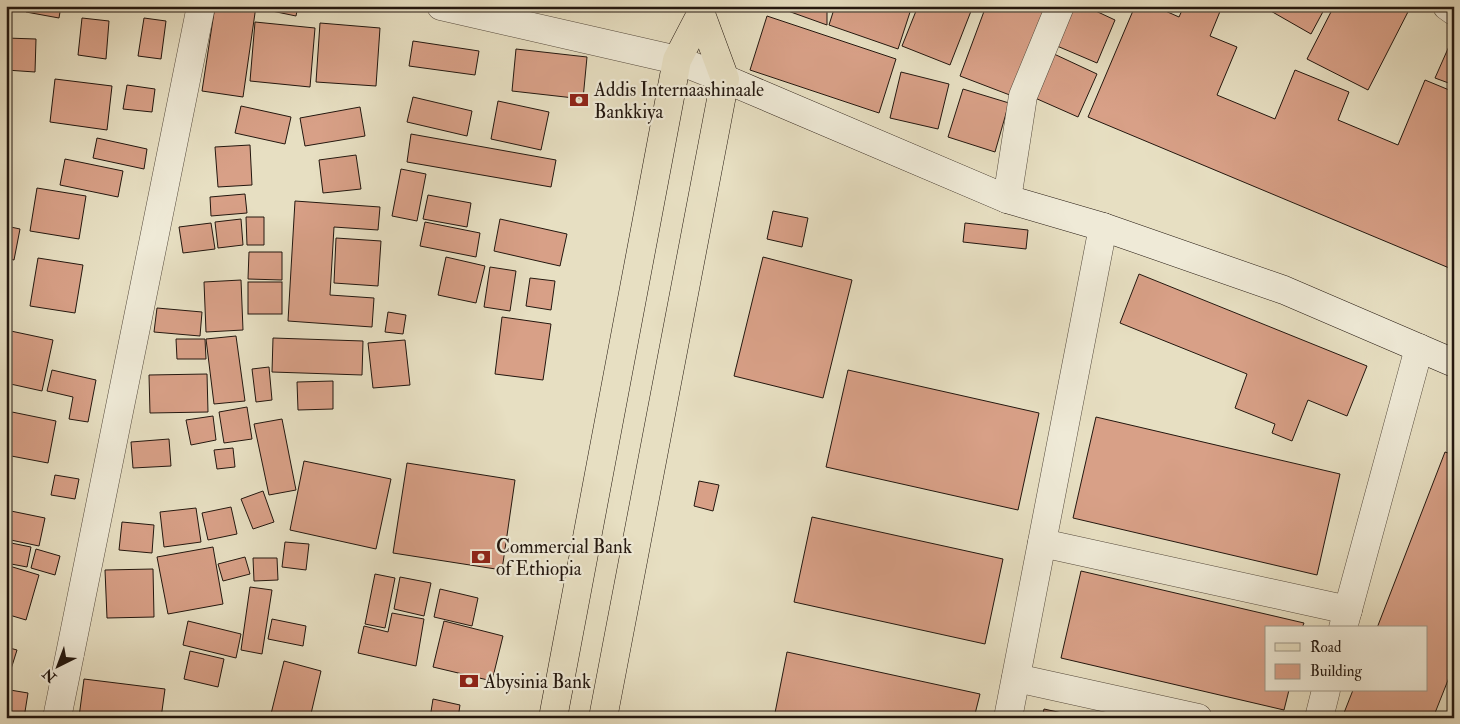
<svg xmlns="http://www.w3.org/2000/svg" width="1460" height="724" viewBox="0 0 1460 724" font-family="'IM FELL Double Pica',serif">
<rect width="100%" height="100%" fill="#e7dfc2"/>
<filter id="stains"><feTurbulence type="fractalNoise" baseFrequency=".004" numOctaves="4"/><feColorMatrix values="0 0 0 0 .2 0 0 0 0 .09 0 0 0 0 .02 0 0 0 .5 -.17"/></filter>
<radialGradient id="worn" r=".72"><stop offset=".6" stop-color="#630" stop-opacity="0"/><stop offset="1" stop-color="#630" stop-opacity=".3"/></radialGradient>
<!-- building -->
<g fill="#d8a087" stroke="#23170f">
<path d="M 27,6 L 61,6 L 59,18 L 26,12 Z"/>
<path d="M 215,6 L 256,6 L 243,97 L 202,91 Z"/>
<path d="M 268,6 L 298,6 L 296,16 L 267,10 Z"/>
<path d="M 774,6 L 827,6 L 827,25 Z"/>
<path d="M 835,6 L 912,6 L 898,49 L 829,25 Z"/>
<path d="M 918,6 L 973,6 L 950,65 L 902,46 Z"/>
<path d="M 986,6 L 1050,6 L 1015,97 L 960,76 Z"/>
<path d="M 1066,6 L 1085,6 L 1115,20 L 1097,63 L 1050,43 Z"/>
<path d="M 1135,6 L 1154,6 L 1179,17 L 1184,6 L 1215,6 L 1221,9 L 1210,36 L 1237,47 L 1217,95 L 1275,119 L 1295,70 L 1349,92 L 1338,120 L 1398,145 L 1425,80 L 1454,92 L 1454,270 L 1088,117 Z"/>
<path d="M 1262,6 L 1326,6 L 1311,34 Z"/>
<path d="M 1334,6 L 1411,6 L 1368,90 L 1307,59 Z"/>
<path d="M 767,16 L 896,59 L 879,113 L 750,70 Z"/>
<path d="M 82,18 L 109,21 L 106,59 L 78,55 Z"/>
<path d="M 144,18 L 166,21 L 161,59 L 138,56 Z"/>
<path d="M 255,22 L 315,28 L 310,87 L 250,81 Z"/>
<path d="M 320,23 L 380,28 L 376,86 L 316,82 Z"/>
<path d="M 1454,35 L 1454,85 L 1435,78 Z"/>
<path d="M 6,38 L 36,39 L 35,72 L 6,70 Z"/>
<path d="M 413,41 L 479,51 L 475,75 L 409,66 Z"/>
<path d="M 516,49 L 587,57 L 583,99 L 512,91 Z"/>
<path d="M 1054,54 L 1097,74 L 1078,117 L 1035,98 Z"/>
<path d="M 901,72 L 949,84 L 938,129 L 890,118 Z"/>
<path d="M 55,79 L 112,86 L 107,130 L 50,122 Z"/>
<path d="M 127,85 L 155,89 L 152,112 L 123,109 Z"/>
<path d="M 963,89 L 1009,103 L 995,152 L 948,137 Z"/>
<path d="M 413,97 L 472,111 L 467,136 L 407,122 Z"/>
<path d="M 498,101 L 549,112 L 541,150 L 491,139 Z"/>
<path d="M 241,106 L 291,117 L 285,144 L 235,133 Z"/>
<path d="M 360,107 L 365,136 L 305,146 L 300,118 Z"/>
<path d="M 411,134 L 556,160 L 551,187 L 407,162 Z"/>
<path d="M 97,138 L 147,149 L 144,169 L 93,158 Z"/>
<path d="M 250,145 L 252,185 L 218,187 L 215,147 Z"/>
<path d="M 356,155 L 361,189 L 323,193 L 319,160 Z"/>
<path d="M 65,159 L 123,171 L 118,197 L 60,185 Z"/>
<path d="M 401,169 L 426,174 L 417,221 L 392,216 Z"/>
<path d="M 37,188 L 86,196 L 79,239 L 30,231 Z"/>
<path d="M 245,194 L 247,213 L 211,216 L 210,197 Z"/>
<path d="M 428,195 L 471,203 L 467,227 L 423,219 Z"/>
<path d="M 295,201 L 380,207 L 378,230 L 334,227 L 330,295 L 374,298 L 372,327 L 288,321 Z"/>
<path d="M 773,211 L 808,218 L 802,247 L 767,239 Z"/>
<path d="M 246,217 L 264,217 L 264,245 L 247,245 Z"/>
<path d="M 241,219 L 243,245 L 218,248 L 215,222 Z"/>
<path d="M 500,219 L 567,234 L 560,266 L 494,251 Z"/>
<path d="M 425,222 L 480,233 L 476,257 L 420,246 Z"/>
<path d="M 211,223 L 215,249 L 183,253 L 179,227 Z"/>
<path d="M 965,223 L 1028,230 L 1026,249 L 963,242 Z"/>
<path d="M 6,226 L 20,229 L 14,260 L 6,258 Z"/>
<path d="M 336,238 L 381,241 L 378,286 L 334,283 Z"/>
<path d="M 249,252 L 282,252 L 282,280 L 248,279 Z"/>
<path d="M 446,257 L 485,266 L 476,303 L 438,295 Z"/>
<path d="M 763,257 L 852,280 L 823,398 L 734,376 Z"/>
<path d="M 38,258 L 83,265 L 75,313 L 30,306 Z"/>
<path d="M 490,267 L 516,271 L 510,311 L 484,307 Z"/>
<path d="M 1139,274 L 1367,366 L 1347,416 L 1308,400 L 1292,441 L 1272,433 L 1275,424 L 1235,408 L 1247,374 L 1120,323 Z"/>
<path d="M 530,278 L 555,281 L 551,310 L 526,306 Z"/>
<path d="M 241,280 L 243,330 L 206,332 L 204,282 Z"/>
<rect x="248" y="282" width="34" height="32"/>
<path d="M 157,308 L 202,312 L 200,336 L 154,332 Z"/>
<path d="M 388,312 L 406,315 L 403,334 L 385,332 Z"/>
<path d="M 502,317 L 551,324 L 543,380 L 495,374 Z"/>
<path d="M 6,330 L 53,340 L 42,391 L 6,383 Z"/>
<path d="M 236,336 L 245,401 L 214,404 L 206,339 Z"/>
<path d="M 273,338 L 363,341 L 362,375 L 272,372 Z"/>
<path d="M 176,339 L 205,339 L 206,359 L 177,359 Z"/>
<path d="M 405,340 L 410,385 L 373,388 L 368,343 Z"/>
<path d="M 269,367 L 272,400 L 256,402 L 252,369 Z"/>
<path d="M 52,370 L 96,380 L 88,422 L 69,419 L 73,397 L 47,391 Z"/>
<path d="M 848,370 L 1039,413 L 1018,510 L 826,467 Z"/>
<path d="M 207,374 L 208,412 L 150,413 L 149,375 Z"/>
<path d="M 333,381 L 333,409 L 298,410 L 297,382 Z"/>
<path d="M 247,407 L 252,439 L 224,443 L 219,412 Z"/>
<path d="M 12,412 L 56,421 L 48,463 L 6,455 Z"/>
<path d="M 213,416 L 216,440 L 191,445 L 186,420 Z"/>
<path d="M 1096,417 L 1340,474 L 1317,575 L 1073,518 Z"/>
<path d="M 282,419 L 296,490 L 269,495 L 254,424 Z"/>
<path d="M 169,439 L 171,466 L 133,468 L 131,442 Z"/>
<path d="M 233,448 L 235,467 L 217,469 L 214,450 Z"/>
<path d="M 1445,452 L 1454,455 L 1454,665 L 1433,718 L 1342,718 L 1353,690 L 1426,690 L 1426,628 L 1377,628 Z"/>
<path d="M 304,461 L 391,479 L 376,549 L 290,530 Z"/>
<path d="M 407,463 L 515,480 L 502,570 L 393,553 Z"/>
<path d="M 55,475 L 79,479 L 75,499 L 51,495 Z"/>
<path d="M 699,481 L 719,485 L 713,511 L 694,506 Z"/>
<path d="M 263,491 L 274,522 L 253,529 L 241,499 Z"/>
<path d="M 231,507 L 237,534 L 208,540 L 202,513 Z"/>
<path d="M 196,508 L 201,542 L 164,547 L 160,512 Z"/>
<path d="M 6,510 L 45,518 L 39,546 L 6,539 Z"/>
<path d="M 812,517 L 1003,559 L 985,644 L 794,602 Z"/>
<path d="M 122,522 L 154,525 L 152,553 L 119,550 Z"/>
<path d="M 6,542 L 31,547 L 27,567 L 6,563 Z"/>
<path d="M 285,542 L 309,544 L 306,570 L 282,567 Z"/>
<path d="M 213,547 L 223,604 L 168,614 L 157,557 Z"/>
<path d="M 36,549 L 60,556 L 55,575 L 31,568 Z"/>
<path d="M 245,557 L 250,574 L 223,581 L 218,564 Z"/>
<path d="M 253,558 L 277,558 L 278,580 L 254,581 Z"/>
<path d="M 6,565 L 39,575 L 26,620 L 6,614 Z"/>
<path d="M 153,569 L 154,617 L 107,618 L 105,570 Z"/>
<path d="M 1081,571 L 1304,623 L 1302,628 L 1266,628 L 1266,690 L 1289,690 L 1284,710 L 1061,658 Z"/>
<path d="M 375,574 L 395,578 L 385,628 L 365,624 Z"/>
<path d="M 400,577 L 431,583 L 424,616 L 394,609 Z"/>
<path d="M 250,587 L 272,590 L 262,654 L 241,650 Z"/>
<path d="M 440,589 L 478,598 L 472,626 L 434,617 Z"/>
<path d="M 392,613 L 424,619 L 416,666 L 358,653 L 364,626 L 388,632 Z"/>
<path d="M 272,619 L 306,626 L 303,646 L 268,639 Z"/>
<path d="M 188,621 L 241,634 L 236,658 L 183,645 Z"/>
<path d="M 444,621 L 503,636 L 492,681 L 433,667 Z"/>
<path d="M 6,647 L 17,650 L 6,685 Z"/>
<path d="M 190,651 L 224,659 L 218,687 L 184,679 Z"/>
<path d="M 787,652 L 980,694 L 974,718 L 774,718 Z"/>
<path d="M 284,661 L 321,671 L 310,718 L 270,718 Z"/>
<path d="M 84,679 L 165,689 L 161,718 L 79,717 Z"/>
<path d="M 10,690 L 28,693 L 24,718 L 6,718 Z"/>
<path d="M 433,699 L 460,705 L 458,718 L 430,718 Z"/>
<path d="M 1044,709 L 1085,718 L 1042,718 Z"/>
</g>
<g fill="none" stroke-linecap="round" stroke-linejoin="round">
<!-- minor casing -->
<g stroke="#54493c" stroke-width="29">
<g id="minor">
<path d="M 1447,6 L 1454,11"/>
<path d="M 1007,199 L 1023,96 L 1060,6"/>
<path d="M 1042,543 L 1348,610"/>
<path d="M 1343,628 L 1419,348"/>
<path d="M 1016,678 L 1198,718"/>
<path d="M 57,718 L 201,6"/>
<path d="M 1008,718 L 1103,227"/>
<path d="M 1319,718 L 1326,690"/>
</g>
</g>
<!-- tertiary casing -->
<g stroke="#54493c" stroke-width="29">
<path id="tertiary" d="M 441,6 L 677,60 L 725,79"/>
</g>
<!-- secondary casing -->
<g stroke="#23170f" stroke-width="29">
<path id="secondary" d="M 725,79 L 1007,199 L 1103,227 L 1284,290 L 1454,363"/>
</g>
<!-- primary casing -->
<g stroke="#23170f" stroke-width="29">
<g id="primary">
<path d="M 553,718 L 677,60 L 701,14"/>
<path d="M 603,718 L 725,79 L 701,14 L 701,6"/>
</g>
</g>
<!-- minor -->
<use href="#minor" stroke="#efead7" stroke-width="28"/>
<!-- tertiary -->
<use href="#tertiary" stroke="#efead7" stroke-width="28"/>
<!-- secondary -->
<use href="#secondary" stroke="#efead7" stroke-width="28"/>
<!-- primary -->
<use href="#primary" stroke="#e7dfc2" stroke-width="28"/>
</g>
<!-- icons -->
<defs>
<g id="bank-bare" transform="scale(1.5)"><path d="M-6-4H6V4H-6ZM0-2.3a2.3 2.3 0 1 0 0 4.6a2.3 2.3 0 1 0 0-4.6Z" fill="#8f2418" stroke="#efead7" stroke-width="2.5" paint-order="stroke"/></g>
</defs>
<g fill-rule="evenodd">
<use href="#bank-bare" x="579" y="100"/>
<use href="#bank-bare" x="481" y="557"/>
<use href="#bank-bare" x="469" y="681"/>
</g>
<g text-anchor="middle" stroke-width="4.5" stroke-linejoin="round" paint-order="stroke">
<!-- poi labels -->
<g font-size="19" fill="#23170f" stroke="#efead7" text-anchor="start">
<text x="594" y="96">Addis Internaashinaale<tspan x="594" dy="22">Bankkiya</tspan></text>
<text x="496" y="553">Commercial Bank<tspan x="496" dy="22">of Ethiopia</tspan></text>
<text x="484" y="688">Abysinia Bank</text>
</g>
</g>
<!-- margin -->
<rect width="1460" height="724" fill="none" stroke="#e7dfc2" stroke-width="25"/>
<rect x="8" y="8" width="1445" height="709" fill="none" stroke="#23170f" stroke-width="2.5"/>
<rect x="12" y="12" width="1435" height="699" fill="none" stroke="#23170f"/>
<!-- legend -->
<rect x="1265" y="626" width="162" height="65" fill="#efead7" stroke="#9d9687"/>
<rect x="1275" y="643" width="25" height="8" fill="#e7dfc2" stroke="#9d9687"/>
<text x="1310" y="652" font-size="15" fill="#23170f">Road</text>
<rect x="1275" y="664" width="25" height="15" fill="#d8a087" stroke="#9d9687"/>
<text x="1310" y="676" font-size="15" fill="#23170f">Building</text>
<!-- north arrow -->
<g transform="translate(58 666) rotate(222)" stroke="#efead7" stroke-width="4" paint-order="stroke">
<path d="M0-4L9 19L0 12L-9 19Z" fill="#23170f"/>
<text y="-8" font-size="14" font-weight="bold" text-anchor="middle" fill="#23170f">N</text>
</g>
<rect width="100%" height="100%" filter="url(#stains)"/>
<rect width="100%" height="100%" fill="url(#worn)"/>
</svg>
